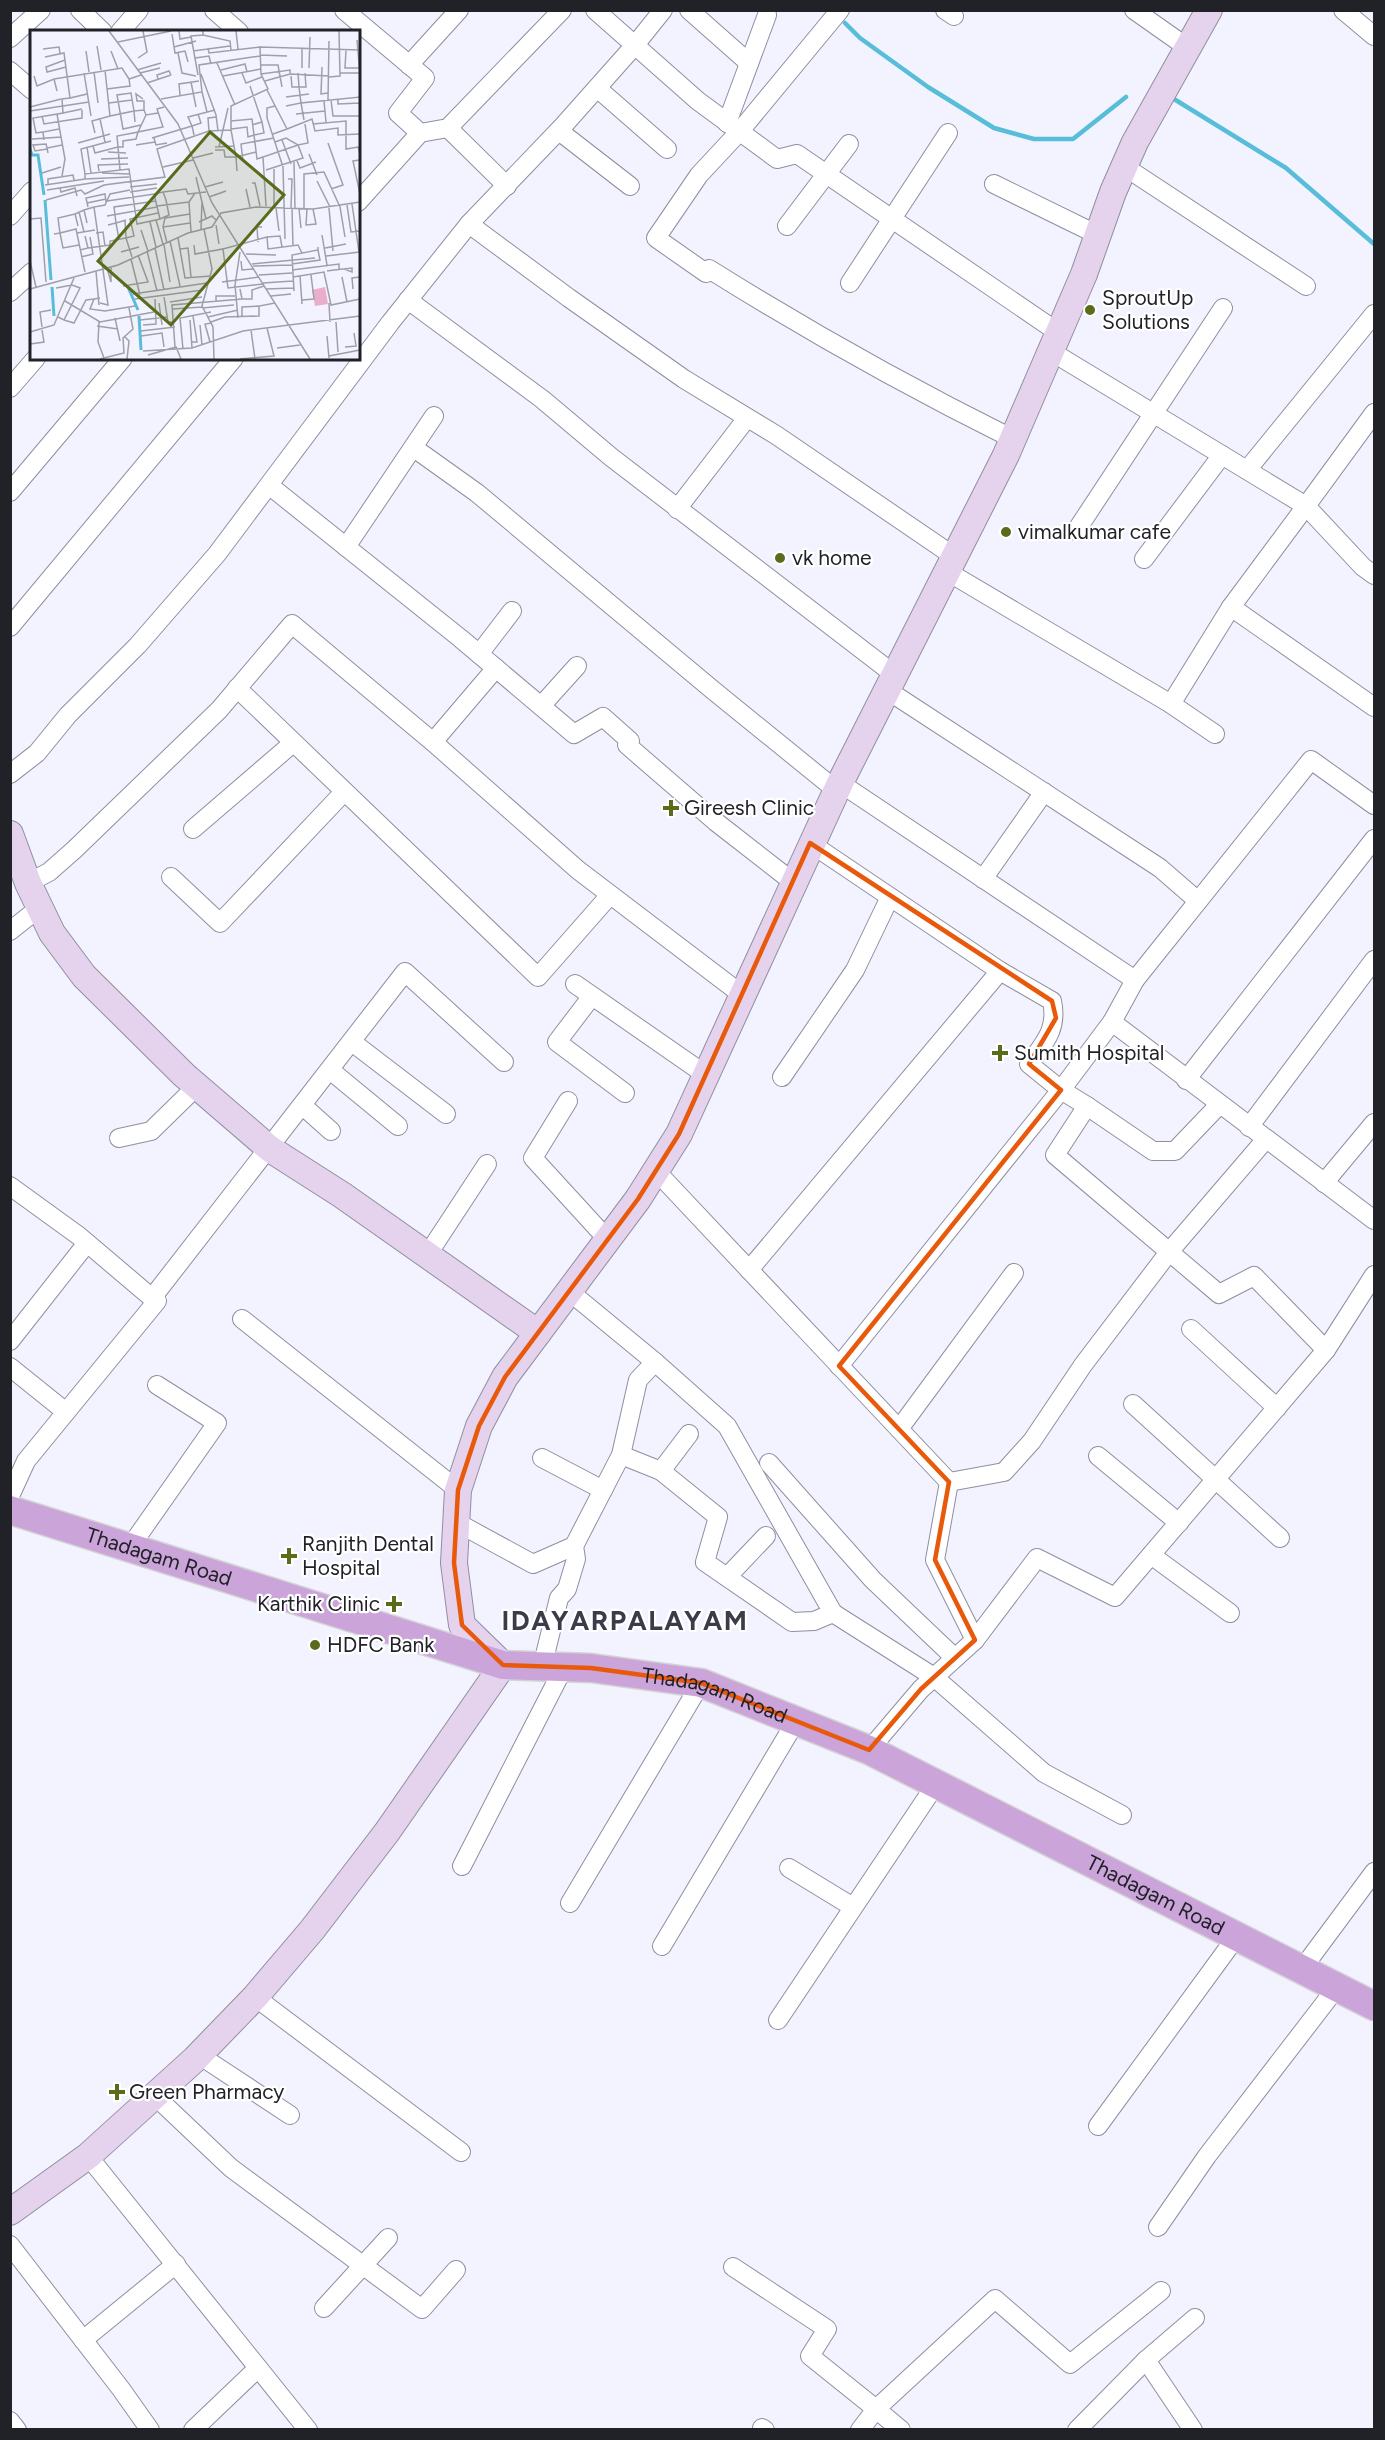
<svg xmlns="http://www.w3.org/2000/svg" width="1385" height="2440" viewBox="0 0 1385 2440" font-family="Figtree,sans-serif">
<rect width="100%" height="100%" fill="#f2f3fe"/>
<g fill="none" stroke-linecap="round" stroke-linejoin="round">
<!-- stream -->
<g stroke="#57bdd9" stroke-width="4.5">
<path d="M 845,23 L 860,38 L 928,87 L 994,128 L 1034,139 L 1073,139 L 1126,97"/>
<path d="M 1174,99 L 1286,168 L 1374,244"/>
</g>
<!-- street casing -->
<g stroke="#8e8fa0" stroke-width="20">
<g id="street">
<path d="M 80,10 L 103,32"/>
<path d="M 214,10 L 239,32"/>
<path d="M 344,10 L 425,78 L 398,113 L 420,133"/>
<path d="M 595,10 L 698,101 L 777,159 L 797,154 L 1059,333"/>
<path d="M 689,10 L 749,63"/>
<path d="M 840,10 L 740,131 L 699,175 L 656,238 L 706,273 L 709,269 C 808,331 908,387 1013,439"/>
<path d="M 945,10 L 954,16"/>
<path d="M 1134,10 L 1188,48"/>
<path d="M 1343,10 L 1374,36"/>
<path d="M 120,32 L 139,10"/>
<path d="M 10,38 L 41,10"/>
<path d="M 409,65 L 459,10"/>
<path d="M 10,71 L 32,90"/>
<path d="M 597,88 L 667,149"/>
<path d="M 727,123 L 767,15"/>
<path d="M 448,128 L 507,186"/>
<path d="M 559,131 L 630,186"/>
<path d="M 1125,167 L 1306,286"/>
<path d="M 994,184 L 1098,235"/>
<path d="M 358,202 L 420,133 L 448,128 L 562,10"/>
<path d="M 10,216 L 32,191"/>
<path d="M 469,224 L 569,298 L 684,379 L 776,435 L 955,557"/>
<path d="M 787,226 L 849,144"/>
<path d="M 850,283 L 948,133"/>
<path d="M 10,292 L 32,272"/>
<path d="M 408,300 L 542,399 L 611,457 L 895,675"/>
<path d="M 1052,352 L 1306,506 L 1231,607 L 1374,707"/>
<path d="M 10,388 L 36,358"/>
<path d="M 1374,413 L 1306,506 L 1363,567 L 1374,575"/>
<path d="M 414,448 L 477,493 L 714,691 L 836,790"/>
<path d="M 1247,470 L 1374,314"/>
<path d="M 270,486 L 460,638 L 574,734 L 603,717 L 630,741 L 627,745 L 716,822 L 793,882"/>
<path d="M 10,492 L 123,358"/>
<path d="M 677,509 L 747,418"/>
<path d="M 1076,531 L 1223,308"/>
<path d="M 346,547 L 434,416"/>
<path d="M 1144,559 L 1222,455"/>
<path d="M 948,572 L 1171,704 L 1215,734"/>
<path d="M 10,627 L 234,358"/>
<path d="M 479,654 L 512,611"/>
<path d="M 237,688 L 538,977 L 610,895"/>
<path d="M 887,690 L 1160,868 L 1198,901"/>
<path d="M 1171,704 L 1231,607"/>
<path d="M 541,706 L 577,666"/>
<path d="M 433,742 L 496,668"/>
<path d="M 10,774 L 37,753 L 68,715 L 138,645 L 217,554 L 390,323 L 469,224 L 563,126 L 635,45 L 663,10"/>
<path d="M 840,783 L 1135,980 L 1311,760 L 1374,805"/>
<path d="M 193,829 L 293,743"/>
<path d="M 171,877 L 220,923 L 344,792"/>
<path d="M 983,879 L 1044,792"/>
<path d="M 28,883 L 49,872 L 74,850 L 219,710 L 292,624 L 433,742 L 578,870 L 741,994"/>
<path d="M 10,931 L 39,908"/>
<path d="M 1135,980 L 1112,1022 L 1374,1220"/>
<path d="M 575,984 L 706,1075"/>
<path d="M 592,996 L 557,1042 L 625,1093"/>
<path d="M 1112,1022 L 1061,1090 L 1087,1106 L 1055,1155 L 1219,1294 L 1254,1276 L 1326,1350 L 1374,1275"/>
<path d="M 352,1042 L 446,1114"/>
<path d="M 330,1070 L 398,1126"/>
<path d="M 782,1077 L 855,970 L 890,897"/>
<path d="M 1186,1080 L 1374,839"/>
<path d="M 568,1101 L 533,1158 L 608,1240"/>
<path d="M 303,1106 L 331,1131"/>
<path d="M 1087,1106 L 1153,1151 L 1175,1151 L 1219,1105"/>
<path d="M 1249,1127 L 1374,960"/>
<path d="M 119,1138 L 151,1131 L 197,1086"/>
<path d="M 656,1171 L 949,1482 L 935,1560 L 975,1640"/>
<path d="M 1324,1183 L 1374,1123"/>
<path d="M 10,1186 L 79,1236 L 152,1298 L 405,972 L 504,1062"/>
<path d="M 428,1254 L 487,1164"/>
<path d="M 749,1270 L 1000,971 L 810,843"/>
<path d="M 570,1292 L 655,1362 L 727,1426 L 833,1613"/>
<path d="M 242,1319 L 458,1490"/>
<path d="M 1191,1329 L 1277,1408"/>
<path d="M 10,1341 L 87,1243"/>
<path d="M 839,1366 L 1061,1090 L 1029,1064 C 1045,1042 1058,1029 1052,1001 L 1000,971"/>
<path d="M 10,1367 L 66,1412"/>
<path d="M 1133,1404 L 1280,1538"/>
<path d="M 899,1429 L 1014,1273"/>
<path d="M 621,1455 L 661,1471 L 718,1517 L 705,1562 L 792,1622 L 814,1621 L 833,1613 L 934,1677 L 1044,1773 L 1122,1815"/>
<path d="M 1098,1456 L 1179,1523"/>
<path d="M 542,1458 L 603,1490"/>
<path d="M 769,1463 L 873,1580 L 955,1658"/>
<path d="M 661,1471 L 689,1434"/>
<path d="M 949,1482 L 1004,1472 L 1032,1441 L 1083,1365 L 1169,1252 L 1266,1139"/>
<path d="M 10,1496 L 26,1461 L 157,1301 L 152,1298"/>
<path d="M 456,1522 L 533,1564 L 574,1546 L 621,1455 L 638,1380 L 655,1362"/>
<path d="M 130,1547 L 217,1423 L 157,1385"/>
<path d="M 1151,1555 L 1230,1613"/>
<path d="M 727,1577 L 766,1536"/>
<path d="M 542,1667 L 559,1598 L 567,1589 L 576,1559 L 574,1546"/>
<path d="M 869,1750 L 921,1689 L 975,1640 L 1037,1558 L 1115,1597 L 1326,1350"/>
<path d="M 462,1866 L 564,1667"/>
<path d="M 789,1868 L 853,1907"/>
<path d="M 570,1903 L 701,1683"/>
<path d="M 662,1946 L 796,1721"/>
<path d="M 1302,1969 L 1374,1872"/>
<path d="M 255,1997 L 461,2152"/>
<path d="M 778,2020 L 936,1784"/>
<path d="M 199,2055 L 290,2115"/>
<path d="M 155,2096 L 231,2168 L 422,2309 L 456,2270"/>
<path d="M 1098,2126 L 1237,1936"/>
<path d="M 88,2156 L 308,2430"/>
<path d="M 1158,2227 L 1207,2156 L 1337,1987"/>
<path d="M 10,2245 L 121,2389 L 150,2430"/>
<path d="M 733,2267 L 827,2329 L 810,2356 L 876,2409 L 995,2299 L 1070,2364 L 1161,2291"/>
<path d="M 324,2308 L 388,2238"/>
<path d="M 83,2340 L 176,2264"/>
<path d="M 1146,2360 L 1193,2430"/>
<path d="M 10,2421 L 17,2430"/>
<path d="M 762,2428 L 765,2430"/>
<path d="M 193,2430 L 258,2368"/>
<path d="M 860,2430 L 876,2409 L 901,2430"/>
<path d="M 1077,2430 L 1146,2360 L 1195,2318"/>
</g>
</g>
<!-- secondary casing -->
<g stroke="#8e8fa0" stroke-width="28">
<g id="secondary">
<path d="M 10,834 L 28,883 L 52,933 L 84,976 L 184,1075 L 270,1149 L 342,1195 L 538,1333"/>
<path d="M 10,2212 L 88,2156 L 195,2059 L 255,1997 L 312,1930 L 387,1832 L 503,1665 L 462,1625 L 454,1563 L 458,1490 L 479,1426 L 505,1377 L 638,1199 L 679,1134 L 840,783 L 1006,455 L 1084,274 L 1113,192 L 1135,142 L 1209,10"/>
</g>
</g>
<!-- primary casing -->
<g stroke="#d3d3d4" stroke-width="31">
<g id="primary">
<path id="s1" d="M 10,1510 L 503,1665 L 591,1668 L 701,1683 L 869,1750 L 1374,2006"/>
</g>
</g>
<!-- street -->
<use href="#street" stroke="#fff" stroke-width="18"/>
<!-- secondary -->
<use href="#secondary" stroke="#e5d2ec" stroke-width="26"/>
<!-- primary -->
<use href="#primary" stroke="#cba4da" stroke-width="28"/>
</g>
<!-- marked area -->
<path fill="none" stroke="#e8590c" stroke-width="4.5" stroke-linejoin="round" d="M 810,843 L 1052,1001 L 1056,1018 L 1029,1064 L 1061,1090 L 839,1366 L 949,1482 L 935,1560 L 975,1640 L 921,1689 L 869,1750 L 701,1683 L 591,1668 L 503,1665 L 462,1625 L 454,1563 L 458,1490 L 479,1426 L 505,1377 L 638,1199 L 679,1134 Z"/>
<!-- markers -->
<g fill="#586c1a" stroke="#fff" stroke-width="2">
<circle cx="1090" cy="310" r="6"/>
<circle cx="1006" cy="532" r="6"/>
<circle cx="780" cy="558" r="6"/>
<path d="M668 799h6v6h6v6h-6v6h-6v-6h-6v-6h6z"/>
<path d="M997 1044h6v6h6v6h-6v6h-6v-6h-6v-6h6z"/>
<path d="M286 1547h6v6h6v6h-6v6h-6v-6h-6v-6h6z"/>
<path d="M391 1595h6v6h6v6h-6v6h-6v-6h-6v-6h6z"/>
<circle cx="315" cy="1645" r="6"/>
<path d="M114 2083h6v6h6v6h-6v6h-6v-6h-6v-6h6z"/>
</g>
<g text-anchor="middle" stroke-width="4.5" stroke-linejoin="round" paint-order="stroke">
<!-- poi labels -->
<g font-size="21" fill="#212128" stroke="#fff" text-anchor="start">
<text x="1102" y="305">SproutUp<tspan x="1102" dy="24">Solutions</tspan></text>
<text x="1018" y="539">vimalkumar cafe</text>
<text x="792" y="565">vk home</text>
<text x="684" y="815">Gireesh Clinic</text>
<text x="1014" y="1060">Sumith Hospital</text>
<text x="302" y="1551">Ranjith Dental<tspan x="302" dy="24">Hospital</tspan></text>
<text x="380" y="1611" text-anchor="end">Karthik Clinic</text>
<text x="327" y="1652">HDFC Bank</text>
<text x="129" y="2099">Green Pharmacy</text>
</g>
<!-- street labels -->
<g font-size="21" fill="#212128" stroke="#fff">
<text dy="7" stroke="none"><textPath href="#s1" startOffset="156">Thadagam Road</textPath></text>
<text dy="7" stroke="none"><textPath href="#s1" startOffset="732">Thadagam Road</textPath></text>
<text dy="7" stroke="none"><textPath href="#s1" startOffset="1218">Thadagam Road</textPath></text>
</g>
<!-- district labels -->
<g font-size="27" font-weight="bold" letter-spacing="1.5" fill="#3b3b4a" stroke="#fff">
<text x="625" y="1630">IDAYARPALAYAM</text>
</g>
</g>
<!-- overview -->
<g transform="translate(30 30)">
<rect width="330" height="330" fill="#f2f3fe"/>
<path d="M 295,257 L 298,274 L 285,276 L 282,260 Z" fill="#eaadcc"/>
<path fill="none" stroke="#57bdd9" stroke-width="3" d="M 0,119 L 2,125 L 8,125 L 14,165M 15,170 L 21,250M 22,257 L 24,286M 98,257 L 108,280M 109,286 L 111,320"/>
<path fill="none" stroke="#9e9fa8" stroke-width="1.5" d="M 79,1 L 148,94 L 182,173 L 280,329M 149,1 L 150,9 L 161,7M 206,1 L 208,19M 142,4 L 145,23 L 155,21 L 158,32M 173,5 L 200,11 L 201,20M 327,10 L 330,45M 88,12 L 141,1M 67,16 L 71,40M 144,17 L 166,11M 178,18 L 179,23 L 230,17M 272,18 L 272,38M 13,19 L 29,17 L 30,23M 316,20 L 315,38 L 329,38M 56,21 L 59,42M 81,21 L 88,39M 163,21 L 200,16M 148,23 L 152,43 L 166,46M 230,25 L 257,26M 15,27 L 34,23 L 40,68 L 57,64M 108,28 L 117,22 L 113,1M 165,28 L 179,26 L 181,34M 35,30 L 16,37 L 17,42 L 36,37M 187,33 L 205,75M 231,35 L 248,35 L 252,57M 292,37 L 291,64 L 298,63M 279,38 L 280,7M 75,40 L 80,86 L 104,81 L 105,92M 107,40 L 131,33M 191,40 L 215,34 L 217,42M 64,42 L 68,73M 54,43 L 61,86M 110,43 L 130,38M 212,43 L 216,53 L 232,47M 310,43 L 330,43M 171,44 L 186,85 L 188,101M 231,44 L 260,40 L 260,43M 168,45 L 161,6 L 173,5 L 173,1M 4,46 L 7,56 L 24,49 L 27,61M 193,46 L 231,39M 261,46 L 262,57 L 269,57 L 268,43M 299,47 L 310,46 L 309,1M 24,49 L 92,38 L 99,49 L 111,45M 128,49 L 127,45 L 139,41 L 141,45M 235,51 L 260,44 L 299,46M 161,52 L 166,77M 117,53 L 141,45M 220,56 L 232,92 L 222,95M 77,59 L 100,56 L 99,49M 237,60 L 257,99 L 243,104M 172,62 L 177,82M 150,65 L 149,54 L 169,51M 256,67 L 279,64M 113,69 L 106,64 L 107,71 L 114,71 L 114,80M 131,69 L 172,62 L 169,35 L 230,26M 308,69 L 308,74 L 330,73M 298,70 L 299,11M 301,70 L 303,86 L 330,86M 294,71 L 296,92M 79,73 L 102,70M 245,76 L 237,78 L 237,88 L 253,137 L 255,209M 256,76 L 271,73 L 269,57 L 276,57 L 275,43M 0,77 L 31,69M 0,81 L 59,72M 33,83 L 52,79M 266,84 L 295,81M 12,86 L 14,94 L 39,90 L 52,88 L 52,80M 70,89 L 75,112M 274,90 L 271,73 L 330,67 L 330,80M 201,91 L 222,89 L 227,129 L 233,127M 283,94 L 316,91 L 316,119 L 328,117 L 330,123M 111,95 L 93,99 L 87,65 L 101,63 L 104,81 L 114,80 L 116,85 L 128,83M 201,99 L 217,97 L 218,107 L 224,105 L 234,103 L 232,92M 257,99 L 282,89 L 285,101 L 308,98 L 308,105 L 330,104M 201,100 L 206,127 L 226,122M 179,101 L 178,88 L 187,87M 13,102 L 6,103 L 3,88 L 33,83 L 32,69 L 40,68M 65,103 L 62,91 L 80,86M 164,105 L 162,96 L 171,93 L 168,84M 31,107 L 35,129 L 32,146M 122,108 L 162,96 L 158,87 L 185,80M 124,108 L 126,115 L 137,113M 2,109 L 31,107 L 27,84M 14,110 L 13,102 L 29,99M 252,110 L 261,134M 81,111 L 51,119 L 55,144 L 99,139 L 107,194 L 126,190 L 133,214M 245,112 L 256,108 L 268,115 L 278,113 L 275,94M 48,113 L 80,104M 298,113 L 313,155 L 301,159M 106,115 L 125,112M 63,116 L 65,123 L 88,117 L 87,106 L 108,102 L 116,85M 57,117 L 61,143M 185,117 L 204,116M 189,117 L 198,78M 17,119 L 5,121 L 3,115 L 16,114 L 17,118M 185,120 L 194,120 L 195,127 L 206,127 L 207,141M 78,122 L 96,123M 18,123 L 17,118 L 32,115M 279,124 L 287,145M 163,128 L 183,123M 71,129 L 98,128M 330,130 L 323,131 L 330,164M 213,131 L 211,114 L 244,108M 267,131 L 270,138 L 286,132M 264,132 L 265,179M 133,137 L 163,130M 244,139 L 244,177M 90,140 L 88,117 L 93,117 L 93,111 L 106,109 L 108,102 L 133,97 L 127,79 L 134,77M 236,140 L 273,128 L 268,115 L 233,127 L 236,176M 69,141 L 68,135 L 98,134M 12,143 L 31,137M 72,143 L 99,144M 55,144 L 55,149 L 99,147M 166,147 L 176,189M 258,149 L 262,149 L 261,178M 287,151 L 300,177M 222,153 L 225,153 L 230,176M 18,154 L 18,149 L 43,145 L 44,150M 15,155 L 55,149M 100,157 L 127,154M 175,157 L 193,152M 30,158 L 31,162 L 45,158 L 47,166M 216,159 L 220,177M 17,160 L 74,151M 100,162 L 127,158M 133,162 L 156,159 L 158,164 L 176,162M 124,164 L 133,162 L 136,170 L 139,185 L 130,189M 179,167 L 196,161M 16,170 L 51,160 L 55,164 L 74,155 L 135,147 L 127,119 L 179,101 L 201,100 L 201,76 L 238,59 L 231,44 L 230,17 L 330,20M 77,171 L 124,164 L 130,189 L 126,190M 57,173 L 76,169M 322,174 L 329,222M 317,175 L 321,202 L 330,201M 127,176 L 159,172M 58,177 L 56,168 L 75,164 L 76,172M 246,178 L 249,201M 299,178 L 303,221M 262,179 L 263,216M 269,179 L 271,198M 274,179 L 274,144 L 294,142 L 310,177 L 315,207M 277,179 L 276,195 L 286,194 L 283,179M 49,182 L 54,202M 45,184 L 28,188 L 30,203 L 46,199 L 55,242M 77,186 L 127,177M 0,189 L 11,188 L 16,252M 120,192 L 126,217M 169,192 L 182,186 L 186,190M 57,193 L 54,180 L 64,177M 78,195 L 86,193 L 84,177 L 126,171M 186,195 L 189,214M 48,196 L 45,184 L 54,180M 133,197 L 135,188 L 160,184M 171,199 L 172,171M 174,199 L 182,239 L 172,276 L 183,297 L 184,329M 111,200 L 118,221M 161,202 L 159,172 L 165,163M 47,203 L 65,200M 66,203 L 73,202 L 75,216M 24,204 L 30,203 L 33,218 L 49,215M 292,205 L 297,235M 237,207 L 250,206 L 252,217M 148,208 L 155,248 L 181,246M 89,209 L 86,193 L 96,190M 140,211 L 150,256M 228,212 L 227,197 L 232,197M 137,213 L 133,197 L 160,193M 134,215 L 140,252M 164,215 L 165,224 L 193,219 L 198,258 L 233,254M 58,218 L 80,215 L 80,211 L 96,208 L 95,190M 125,218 L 134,260M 295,218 L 316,214M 150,219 L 158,218 L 161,247M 193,219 L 237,207 L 238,219 L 268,215 L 272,223M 50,220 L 58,218 L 55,206M 117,221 L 127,261M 91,222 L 109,217M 216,224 L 246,225M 296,226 L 330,222M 51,227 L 63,224 L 60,207M 102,227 L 96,208 L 104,206 L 100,189 L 128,183M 101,229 L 110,265M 0,231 L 6,257M 211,231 L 212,240 L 223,239M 222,234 L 285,228M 262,234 L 290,230 L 288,220M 223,236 L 262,235M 77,238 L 81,252 L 81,237M 262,240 L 309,234 L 309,239M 66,241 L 69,275M 297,241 L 304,240 L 322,238 L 322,242 L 314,239M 229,245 L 262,243M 270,246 L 272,274M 263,247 L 294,242 L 301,275 L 330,269M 312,247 L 317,272M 192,252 L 229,247M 233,253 L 263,251M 93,256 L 118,252 L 108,225M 26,258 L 42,255 L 50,258 L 34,290 L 28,287M 0,259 L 88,235 L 158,203 L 182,197 L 191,183 L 226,177 L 283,179 L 330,172M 210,259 L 212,269 L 222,269 L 222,260 L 234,256M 236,259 L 264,258M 323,259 L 322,248 L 330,247M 264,261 L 262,225 L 288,220 L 288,217M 103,264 L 177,253M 241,266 L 261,264M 134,267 L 138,292 L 144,292M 70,268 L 64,269 L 60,279 L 75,281 L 105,276M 105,269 L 173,260M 272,270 L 284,269 L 281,245M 35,271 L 70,292 L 124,282M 186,271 L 186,266 L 205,266M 140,272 L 172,267M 70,273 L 78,275 L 64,177 L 75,175 L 80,164 L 100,160M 129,273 L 132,295M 299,273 L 300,292M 172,278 L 204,275M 143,279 L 172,277M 178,287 L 208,280M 212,287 L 212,277 L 229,276M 85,288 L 90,311M 208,288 L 205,255 L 210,222M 34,290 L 44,293 L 56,270 L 64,269M 110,290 L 137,287M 160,290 L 162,318M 69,292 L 68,312 L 74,328M 181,292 L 195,287 L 229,286 L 229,276 L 245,273M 306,292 L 308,322M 113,295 L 126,294 L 125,269M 170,295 L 172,315M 67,296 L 88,299M 12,297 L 10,282 L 21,280M 221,300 L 225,329M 111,301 L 145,297M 0,302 L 24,295 L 44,248M 94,306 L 99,311 L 97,329M 111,306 L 132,303 L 134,317M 297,306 L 299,328M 162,312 L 167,312 L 163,286M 180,312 L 175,294 L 182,293M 0,314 L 14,312 L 12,300M 145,317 L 142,275 L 212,269M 315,317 L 326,316 L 324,303M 247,318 L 270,315M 153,319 L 150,288 L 181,282M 113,321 L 162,318 L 213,301 L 330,286M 118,325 L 146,317 L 151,329M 299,326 L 330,320M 70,329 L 94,323 L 93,308 L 103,299 L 99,278M 210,329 L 244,326 L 237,298"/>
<path fill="#586c1a" fill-opacity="0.15" stroke="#586c1a" stroke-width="3" d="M 180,102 L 254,165 L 141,295 L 68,231 Z"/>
<rect width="330" height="330" fill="none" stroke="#212128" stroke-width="3"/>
</g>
<!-- border -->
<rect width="1385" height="2440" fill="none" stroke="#212128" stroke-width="24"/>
</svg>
